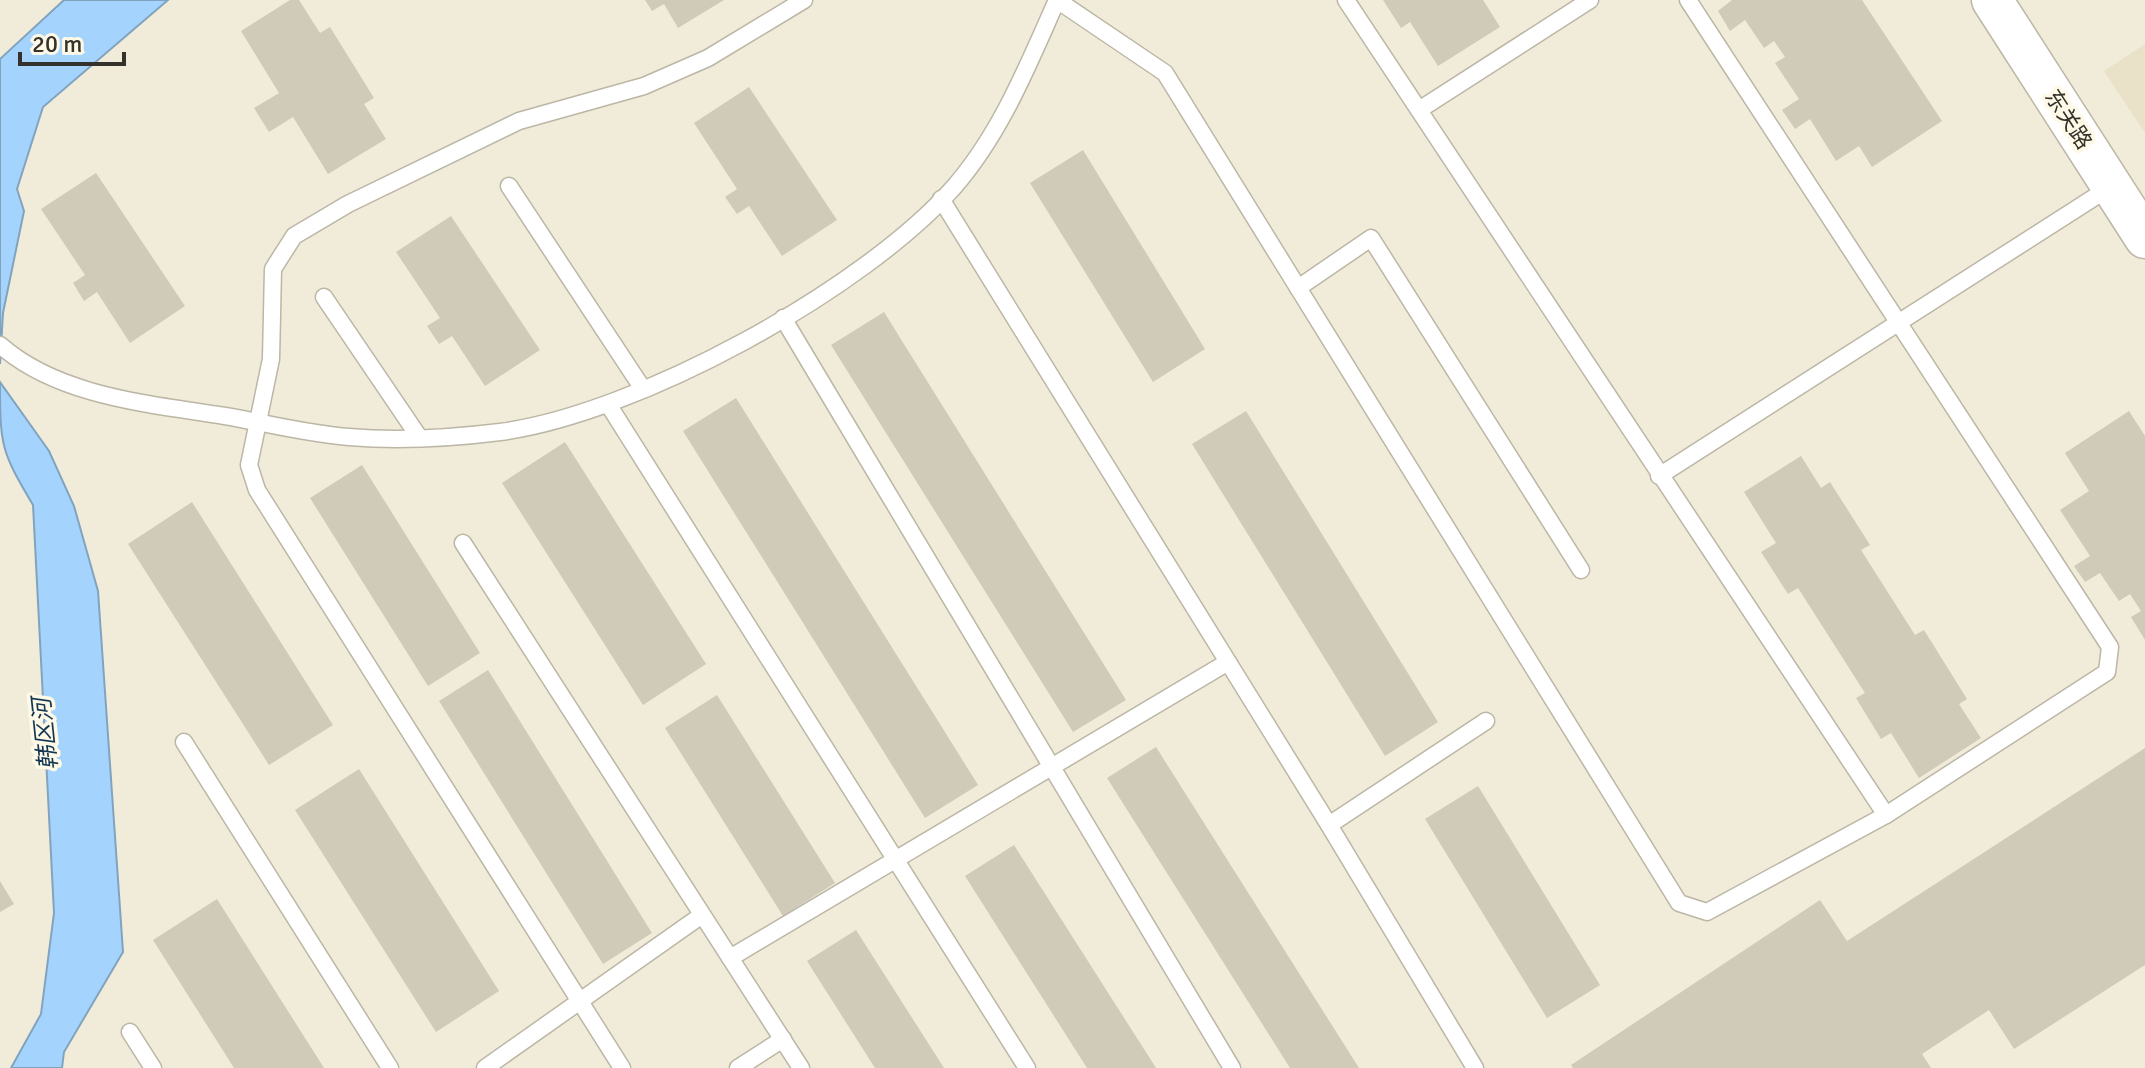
<svg xmlns="http://www.w3.org/2000/svg" width="2145" height="1068" viewBox="0 0 2145 1068" font-family="Signika,'Noto Sans SC',sans-serif">
<rect width="100%" height="100%" fill="#f1ecda"/>
<!-- built -->
<path fill="#e9e1c8" d="M 2145,44 L 2145,133 L 2104,71 Z"/>
<!-- water -->
<g fill="#a4d4fd" stroke="#82a3be" stroke-width="2">
<path d="M 64,0 L 168,0 L 43,107 L 17,189 L 24,211 L 3,313 L 0,364 L 0,59 Z"/>
<path d="M 0,382 L 49,451 L 74,506 L 98,591 L 123,952 L 64,1052 L 62,1068 L 11,1068 L 41,1014 L 54,913 L 33,505 C 1,451 0,446 0,382 Z"/>
</g>
<!-- building -->
<g fill="#d0cab8">
<path d="M 290,0 L 299,0 L 320,33 L 330,27 L 374,98 L 364,104 L 386,139 L 328,174 L 293,117 L 269,132 L 254,108 L 279,93 L 241,31 Z"/>
<path d="M 645,0 L 724,0 L 678,28 L 664,4 L 652,11 Z"/>
<path d="M 1383,0 L 1483,0 L 1500,27 L 1438,66 L 1410,22 L 1401,28 Z"/>
<path d="M 1732,0 L 1862,0 L 1942,121 L 1872,167 L 1859,146 L 1836,161 L 1810,119 L 1795,129 L 1782,110 L 1799,99 L 1775,63 L 1785,57 L 1774,41 L 1764,48 L 1745,20 L 1730,31 L 1718,11 Z"/>
<path d="M 749,87 L 837,220 L 782,256 L 749,206 L 737,214 L 725,197 L 737,189 L 694,123 Z"/>
<path d="M 1083,150 L 1205,349 L 1153,382 L 1030,183 Z"/>
<path d="M 96,173 L 185,306 L 130,343 L 97,292 L 84,301 L 73,283 L 85,275 L 41,209 Z"/>
<path d="M 451,216 L 540,350 L 485,386 L 452,336 L 439,344 L 427,326 L 440,318 L 396,252 Z"/>
<path d="M 884,312 L 1126,700 L 1073,732 L 831,345 Z"/>
<path d="M 736,398 L 978,785 L 925,818 L 683,431 Z"/>
<path d="M 1246,411 L 1438,722 L 1385,756 L 1192,444 Z"/>
<path d="M 2129,411 L 2145,436 L 2145,640 L 2131,617 L 2141,611 L 2130,594 L 2119,601 L 2100,573 L 2085,582 L 2074,566 L 2090,556 L 2060,510 L 2089,491 L 2065,453 Z"/>
<path d="M 565,442 L 706,664 L 643,705 L 502,483 Z"/>
<path d="M 1801,456 L 1821,488 L 1830,482 L 1870,545 L 1861,550 L 1915,635 L 1924,630 L 1967,699 L 1959,704 L 1981,738 L 1919,778 L 1891,733 L 1881,739 L 1856,698 L 1865,693 L 1798,588 L 1788,594 L 1761,552 L 1776,543 L 1744,492 Z"/>
<path d="M 362,465 L 480,653 L 428,686 L 310,498 Z"/>
<path d="M 192,502 L 333,725 L 269,765 L 128,544 Z"/>
<path d="M 488,670 L 652,933 L 603,964 L 439,701 Z"/>
<path d="M 717,695 L 835,883 L 783,916 L 665,728 Z"/>
<path d="M 1156,747 L 1359,1068 L 1290,1068 L 1107,778 Z"/>
<path d="M 2145,748 L 2145,965 L 2014,1049 L 1989,1010 L 1922,1054 L 1931,1068 L 1573,1068 L 1571,1065 L 1820,900 L 1847,941 Z"/>
<path d="M 359,769 L 499,991 L 436,1032 L 295,810 Z"/>
<path d="M 1478,786 L 1600,985 L 1547,1018 L 1425,819 Z"/>
<path d="M 1014,845 L 1156,1068 L 1087,1068 L 965,876 Z"/>
<path d="M 0,881 L 14,904 L 0,912 Z"/>
<path d="M 217,899 L 324,1068 L 234,1068 L 153,940 Z"/>
<path d="M 856,930 L 944,1068 L 875,1068 L 807,961 Z"/>
</g>
<g fill="none" stroke-linecap="round" stroke-linejoin="round">
<!-- service casing -->
<g stroke="#bcb6a5" stroke-width="19">
<g id="service">
<path d="M 1688,0 L 2110,647 L 2107,672 L 1886,815"/>
<path d="M 1419,110 L 1590,0"/>
<path d="M 509,186 L 643,389"/>
<path d="M 941,199 L 1329,825 L 1475,1068"/>
<path d="M 1298,288 L 1371,238 L 1581,570"/>
<path d="M 324,297 L 419,437"/>
<path d="M 783,318 L 1232,1068"/>
<path d="M 0,345 C 59,397 151,404 225,416 C 266,423 308,434 349,437 C 398,441 452,438 500,432 C 637,414 863,290 954,187 C 1001,133 1028,65 1057,0 L 1165,73 L 1679,903 L 1707,912 L 1886,815 L 1346,0"/>
<path d="M 608,404 L 1027,1068"/>
<path d="M 1659,476 L 2112,186"/>
<path d="M 463,543 L 801,1068"/>
<path d="M 184,742 L 390,1068"/>
<path d="M 1329,825 L 1486,721"/>
<path d="M 730,958 L 1228,662"/>
<path d="M 130,1032 L 153,1068"/>
<path d="M 485,1068 L 702,915"/>
<path d="M 622,1068 L 257,490 L 249,465 L 271,359 L 273,269 L 294,236 L 348,204 L 519,121 L 644,86 L 708,58 L 804,0"/>
<path d="M 738,1068 L 783,1039"/>
</g>
</g>
<!-- tertiary casing -->
<g stroke="#bcb6a5" stroke-width="43">
<path id="tertiary" d="M 1992,0 L 2145,238"/>
</g>
<!-- service -->
<use href="#service" stroke="#fff" stroke-width="16"/>
<!-- tertiary -->
<use href="#tertiary" stroke="#fff" stroke-width="40"/>
</g>
<g text-anchor="middle" stroke-width="7" stroke-linejoin="round" paint-order="stroke">
<!-- street labels -->
<g font-size="22" fill="#34322b" stroke="#fff9e7">
<text transform="translate(2069 119) rotate(57)" y="8">东关路</text>
</g>
<!-- water labels -->
<g font-size="24" font-style="italic" fill="#133752" stroke="#fff9e7">
<text transform="translate(45 734) rotate(-96)" y="8">韩区河</text>
</g>
</g>
<!-- scale -->
<path d="M20 52v12h104v-12" fill="none" stroke="#34322b" stroke-width="4"/>
<text x="32" y="52" font-size="24" fill="#34322b" stroke="#fff9e7" stroke-width="6" paint-order="stroke">20 m</text>
</svg>
